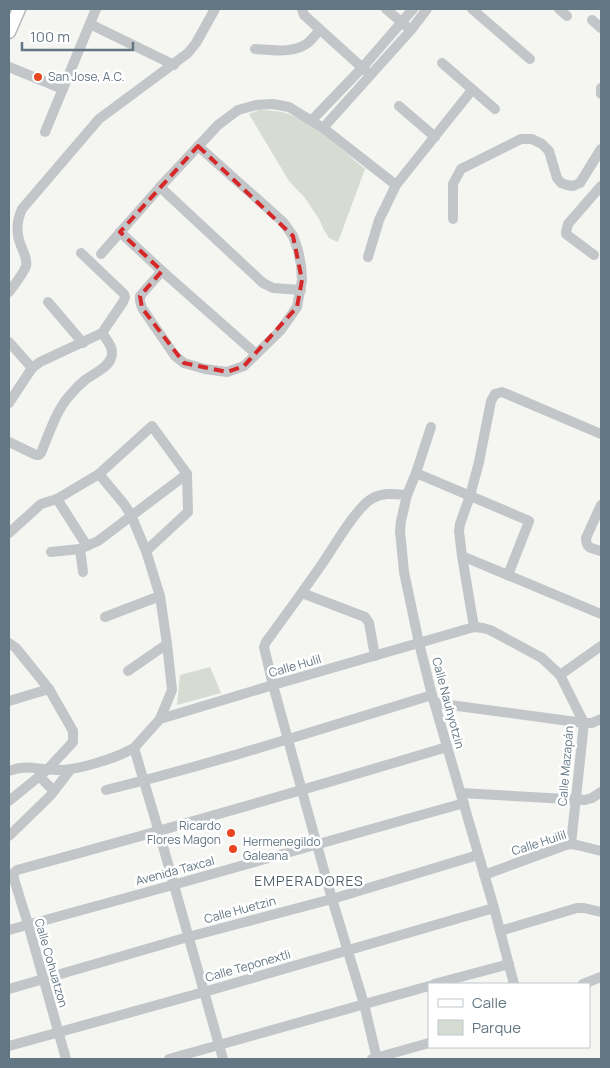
<svg xmlns="http://www.w3.org/2000/svg" width="610" height="1068" viewBox="0 0 610 1068" font-family="Manrope,sans-serif">
<rect width="100%" height="100%" fill="#f5f5f1"/>
<!-- green -->
<g fill="#d6dcd2">
<path d="M 259,110 C 269,110 280,111 289,114 C 317,126 342,150 365,169 L 338,242 L 329,238 L 324,230 L 319,219 L 305,198 L 289,181 L 249,114 Z"/>
<path d="M 210,667 L 221,693 L 177,705 L 180,675 Z"/>
</g>
<g fill="none" stroke-linecap="round" stroke-linejoin="round">
<!-- major casing -->
<g stroke="#b3b8bb" stroke-width="15">
<path id="major" d="M 9,32 L 19,9"/>
</g>
<!-- minor -->
<g stroke="#c2c6c9" stroke-width="10">
<path d="M 302,9 L 304,15 L 367,72"/>
<path d="M 386,9 L 406,26"/>
<path d="M 472,9 L 530,59"/>
<path d="M 559,9 L 567,16"/>
<path d="M 592,20 L 601,28"/>
<path d="M 90,24 L 174,65"/>
<path d="M 255,49 C 272,50 295,54 309,42 C 313,38 316,34 320,30"/>
<path d="M 442,63 L 495,109"/>
<path d="M 9,67 L 63,89"/>
<path d="M 601,88 L 601,94"/>
<path d="M 399,106 L 435,137"/>
<path d="M 312,120 L 362,68 L 413,9"/>
<path d="M 323,128 L 411,30 L 427,9"/>
<path d="M 45,132 L 96,9"/>
<path d="M 160,187 L 263,283 L 273,288 L 301,290"/>
<path d="M 453,219 L 453,184 L 461,169 L 521,139 L 532,139 L 542,144 L 549,151 L 557,178 L 561,183 L 567,185 L 573,186 L 580,183 L 601,149"/>
<path d="M 120,232 L 162,271 L 256,354"/>
<path d="M 101,254 L 160,187 L 218,125 L 238,110 L 256,105 L 273,104 L 289,107 L 323,128 L 396,185"/>
<path d="M 594,255 L 566,234 L 566,232 L 568,224 L 601,186"/>
<path d="M 368,257 L 379,220 L 396,185 L 472,90"/>
<path d="M 162,271 L 140,296 L 140,301 L 142,308 L 175,356 L 184,363 L 205,369 L 227,372 L 244,366 L 280,331 L 297,307 L 302,280 L 301,265 L 298,250 L 293,236 L 283,222 L 198,146"/>
<path d="M 9,292 C 14,285 24,273 26,266 C 28,258 22,250 20,243 C 16,232 17,220 22,209 L 99,119 L 188,53 L 196,43 L 215,9"/>
<path d="M 48,302 L 83,343"/>
<path d="M 9,342 L 32,368"/>
<path d="M 9,403 L 32,368 L 40,362 L 102,333 L 123,302 L 125,297 L 124,294 L 81,253"/>
<path d="M 431,427 L 416,473 L 407,495 L 401,521 L 400,531 L 404,572 L 419,643 L 432,695 L 494,908 L 514,984"/>
<path d="M 9,442 L 36,455 L 39,455 L 41,453 C 49,434 57,408 71,394 C 75,389 80,384 85,380 C 93,374 108,368 111,358 C 115,349 107,340 102,333"/>
<path d="M 416,473 L 527,520 L 529,521 L 528,524 L 508,575"/>
<path d="M 99,474 L 124,504 L 131,515 L 146,551 L 160,596 L 167,644 L 172,690 L 160,719"/>
<path d="M 57,499 L 87,546"/>
<path d="M 601,505 L 586,538 C 586,549 592,548 601,551"/>
<path d="M 9,533 L 41,504 L 57,499 L 99,474 L 152,426 L 187,474 L 188,512 L 146,551"/>
<path d="M 80,549 L 83,572"/>
<path d="M 51,552 L 80,549 L 98,541 L 187,474"/>
<path d="M 462,556 L 601,614"/>
<path d="M 302,593 L 365,617 L 369,623 L 375,656"/>
<path d="M 105,617 L 160,596"/>
<path d="M 474,627 L 462,556 L 459,531 L 460,524 L 470,496 L 479,462 L 491,401 L 495,394 L 502,392 L 601,434"/>
<path d="M 9,643 L 16,648 L 49,689 L 73,731 L 73,742 L 47,770 L 9,801"/>
<path d="M 128,671 L 167,644"/>
<path d="M 560,675 L 601,646"/>
<path d="M 9,701 L 49,689"/>
<path d="M 435,703 L 584,723 L 592,723 L 601,719"/>
<path d="M 134,748 L 159,832 L 223,1059"/>
<path d="M 9,771 C 28,763 40,771 60,770 C 77,770 113,759 128,751 L 134,748 L 160,719 L 273,685 L 474,627 L 483,628 L 490,630 L 542,658 L 560,675 L 584,723 L 571,844"/>
<path d="M 39,776 L 54,791"/>
<path d="M 106,790 C 216,763 324,728 432,695"/>
<path d="M 461,793 L 585,800 L 592,798 L 601,792"/>
<path d="M 9,836 L 50,796 L 71,769"/>
<path d="M 484,875 L 563,846 L 571,844 L 577,845 L 601,851"/>
<path d="M 9,930 L 173,885 L 464,803"/>
<path d="M 500,931 L 577,908 L 584,908 L 601,912"/>
<path d="M 434,984 L 509,964"/>
<path d="M 583,984 L 601,977"/>
<path d="M 9,989 L 188,937 L 332,899 L 478,855"/>
<path d="M 9,1046 L 204,992 L 494,908"/>
<path d="M 66,1059 L 28,924 L 14,879 L 13,874 L 17,870 C 161,831 304,790 447,747"/>
<path d="M 169,1059 L 429,986"/>
<path d="M 372,1059 L 429,1043"/>
<path d="M 377,1059 L 364,1004 L 332,899 L 302,791 L 273,685 L 264,647 L 266,642 C 285,616 304,590 322,564 C 333,548 357,506 373,498 C 384,492 395,494 407,495"/>
</g>
<!-- major -->
<use href="#major" stroke="#fff" stroke-width="12"/>
</g>
<!-- marked area -->
<path fill="none" stroke="#d62828" stroke-width="4" stroke-dasharray="10 6" stroke-linejoin="round" d="M 198,146 L 293,236 L 302,280 L 297,307 L 244,366 L 227,372 L 184,363 L 142,308 L 140,296 L 162,271 L 120,232 Z"/>
<!-- markers -->
<g fill="#e7461f" stroke="#fff" stroke-width="2">
<circle cx="38" cy="77" r="5"/>
<circle cx="231" cy="833" r="5"/>
<circle cx="233" cy="849" r="5"/>
</g>
<g text-anchor="middle" stroke-width="5" stroke-linejoin="round" paint-order="stroke">
<!-- poi labels -->
<g font-size="12" fill="#637683" stroke="#fff" text-anchor="start">
<text x="48" y="81">San Jose, A.C.</text>
<text x="221" y="830" text-anchor="end">Ricardo<tspan x="221" dy="14">Flores Magon</tspan></text>
<text x="243" y="846">Hermenegildo<tspan x="243" dy="14">Galeana</tspan></text>
</g>
<!-- street labels -->
<g font-size="12" fill="#637683" stroke="#fff">
<text transform="translate(295 666) rotate(-16)" y="4">Calle Hulil</text>
<text transform="translate(448 703) rotate(75)" y="4">Calle Nauhyotzin</text>
<text transform="translate(566 766) rotate(-85)" y="4">Calle Mazapán</text>
<text transform="translate(539 843) rotate(-18)" y="4">Calle Huilil</text>
<text transform="translate(175 871) rotate(-15)" y="4">Avenida Taxcal</text>
<text transform="translate(240 910) rotate(-15)" y="4">Calle Huetzin</text>
<text transform="translate(51 963) rotate(74)" y="4">Calle Cohuatzon</text>
<text transform="translate(248 966) rotate(-16)" y="4">Calle Teponextli</text>
</g>
<!-- neighbourhood labels -->
<g font-size="14" letter-spacing="1" fill="#515f68" stroke="#fff">
<text x="309" y="886">EMPERADORES</text>
</g>
</g>
<!-- border -->
<rect width="610" height="1068" fill="none" stroke="#637683" stroke-width="20"/>
<!-- legend -->
<rect x="428" y="983" width="162" height="65" fill="#ffffff" stroke="#c1c8cd"/>
<rect x="438" y="999" width="25" height="8" fill="#ffffff" stroke="#c1c8cd"/>
<text x="472" y="1008" font-size="15" fill="#637683">Calle</text>
<rect x="438" y="1020" width="25" height="15" fill="#d6dcd2" stroke="#c1c8cd"/>
<text x="472" y="1033" font-size="15" fill="#637683">Parque</text>
<!-- scale -->
<path d="M22 42v8h111v-8" fill="none" stroke="#637683" stroke-width="2.5"/>
<text x="30" y="42" font-size="15" fill="#637683" stroke="#ffffff" stroke-width="4" paint-order="stroke">100 m</text>
</svg>
